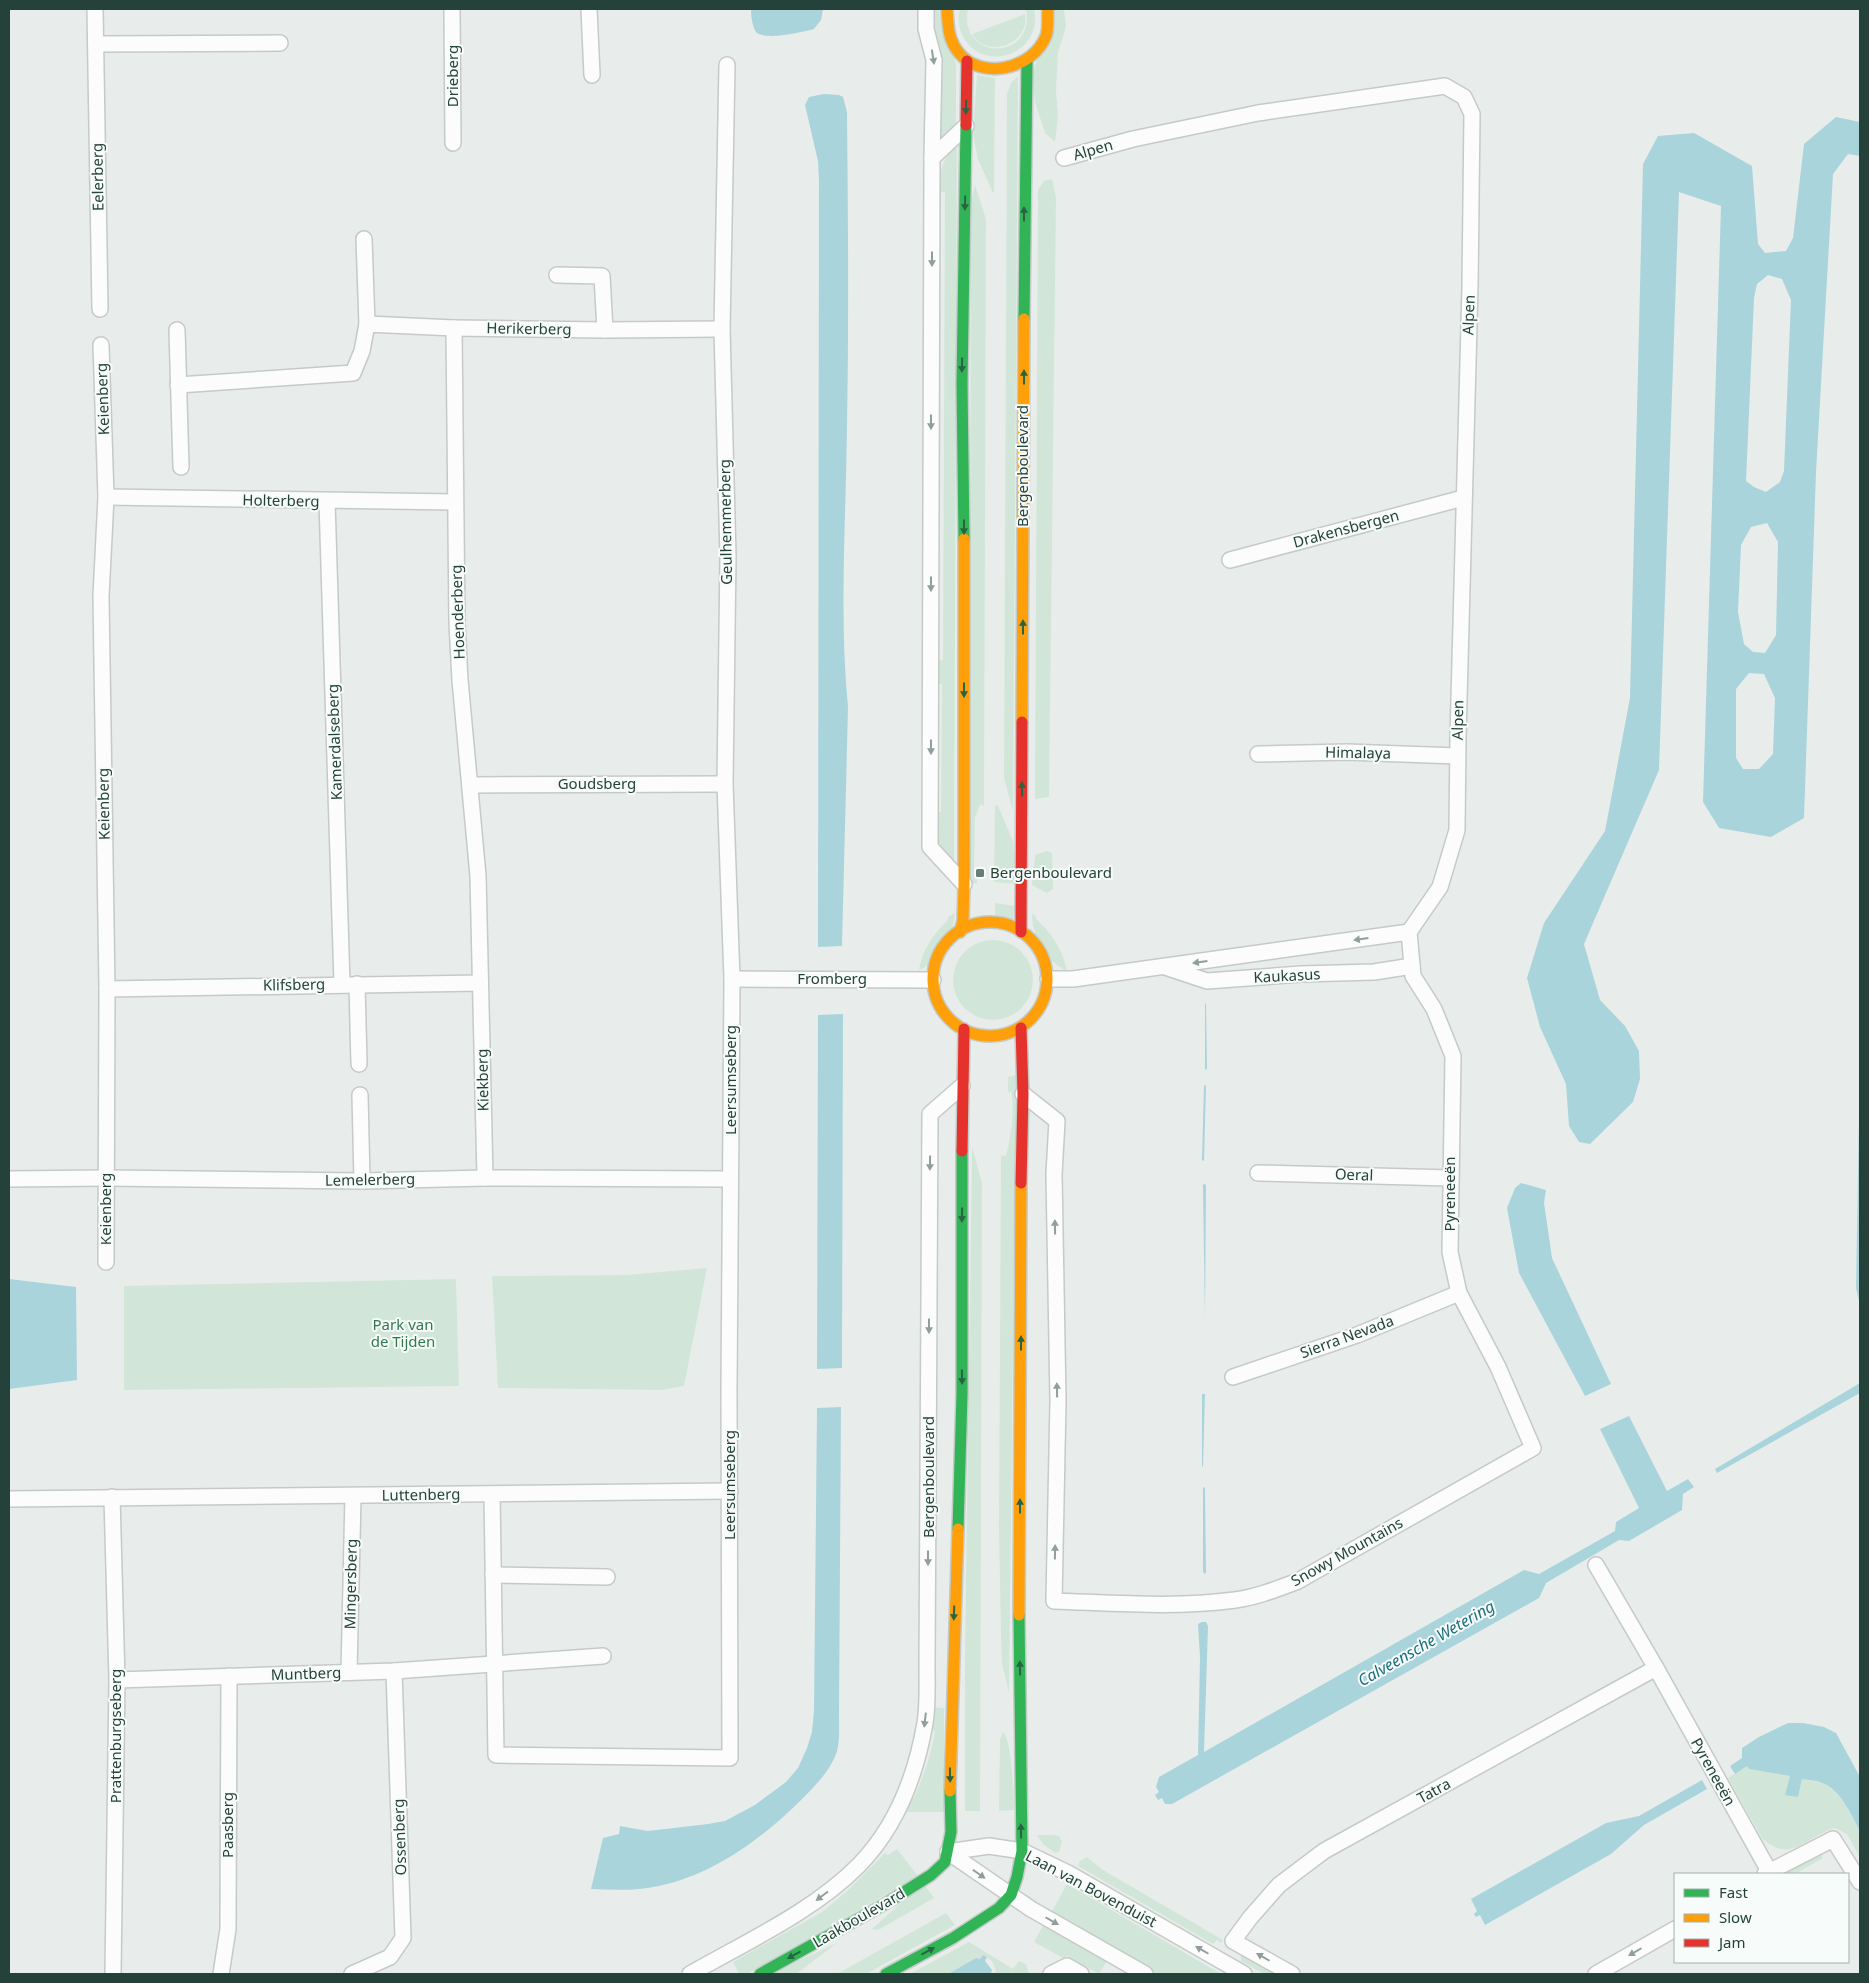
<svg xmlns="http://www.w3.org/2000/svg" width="1869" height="1983" viewBox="0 0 1869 1983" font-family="'Noto Sans',sans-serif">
<rect width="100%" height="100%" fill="#e8edeb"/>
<!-- green -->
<g fill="#d1e6d8">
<path d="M 932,9 L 938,9 L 956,64 L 956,126 L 941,139 L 940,138 Z"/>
<path d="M 960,9 L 968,9 C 958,62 1036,61 1026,9 L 1034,9 C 1044,56 979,76 961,32 C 958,24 958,16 960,9 Z"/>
<path d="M 1056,9 L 1064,9 L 1066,26 L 1058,53 L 1056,90 L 1058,117 L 1055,142 L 1045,133 L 1035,102 L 1032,73 Z"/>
<path d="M 1025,14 C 1030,44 988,60 972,34 Z"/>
<path d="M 977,75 L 995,78 L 994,192 L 993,193 L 978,159 L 973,134 Z"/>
<path d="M 1018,76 L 1013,811 L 1004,778 L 1007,94 L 1011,83 Z"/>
<path d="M 957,145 L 954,864 C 936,842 936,841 936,812 L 941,812 L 942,684 L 937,684 L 937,660 L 943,660 L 945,192 L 939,192 C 939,173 942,158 957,145 Z"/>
<path d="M 1051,179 L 1053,182 L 1056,199 L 1049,797 L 1035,799 L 1038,190 L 1044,181 Z"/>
<path d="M 975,185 L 986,219 L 984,806 L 980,804 L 975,818 L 974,870 L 977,868 L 977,883 L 969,885 L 971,201 Z"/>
<path d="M 996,805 L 998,806 L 1013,841 L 1017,884 L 994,882 L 995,806 Z"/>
<path d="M 1047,851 L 1052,853 L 1053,889 L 1047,893 L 1032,885 L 1035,855 Z"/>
<path d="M 995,903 L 1015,906 L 1013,921 L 995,920 Z"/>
<path d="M 955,913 L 951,937 L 941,949 L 936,958 L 924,968 L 919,970 C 922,949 934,934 948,920 L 948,917 Z"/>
<path d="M 1032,914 L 1036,916 L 1036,919 C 1053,934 1062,949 1067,971 C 1046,962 1032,935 1032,914 Z"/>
<circle cx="993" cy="980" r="40"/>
<path d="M 1016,1075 L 1009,1692 L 1002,1664 L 1001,1635 L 999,1529 L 1001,1155 L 1006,1156 C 1011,1134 1015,1113 1011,1091 L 1008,1093 L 1008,1077 Z"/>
<path d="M 972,1147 L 982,1183 L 980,1811 L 965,1811 L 965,1654 Z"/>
<path d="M 707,1268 L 684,1386 L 662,1390 L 498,1388 L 492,1276 L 627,1275 Z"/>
<path d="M 456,1279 L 459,1386 L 124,1390 L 124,1286 Z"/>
<path d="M 931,1707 L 944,1708 L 944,1812 L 902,1812 L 908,1796 L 914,1798 C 924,1776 931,1755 935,1731 L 930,1730 Z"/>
<path d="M 1003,1732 C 1012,1741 1014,1796 1014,1810 L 999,1811 L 1000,1740 Z"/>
<path d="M 1747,1766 L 1750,1769 L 1790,1776 L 1798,1797 L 1802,1779 L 1824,1783 L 1836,1793 L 1844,1802 L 1860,1831 L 1860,1858 L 1847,1834 L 1835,1828 C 1807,1835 1791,1866 1762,1838 L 1728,1778 Z"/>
<path d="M 1037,1835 L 1053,1835 L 1059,1836 L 1062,1842 L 1059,1852 L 1055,1853 L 1043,1844 Z"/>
<path d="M 897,1849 L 918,1876 L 747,1974 L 739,1974 L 733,1962 L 822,1912 L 847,1891 L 885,1853 L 888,1855 Z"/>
<path d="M 1821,1854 L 1823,1858 L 1795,1874 L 1784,1874 Z"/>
<path d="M 1087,1857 L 1103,1870 L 1223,1940 L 1221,1943 L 1217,1940 L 1213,1944 L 1078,1866 L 1080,1861 Z"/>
<path d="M 1067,1884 L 1221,1974 L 1157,1974 L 1051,1913 Z"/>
<path d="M 925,1886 L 934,1898 L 880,1929 L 876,1930 L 872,1929 L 910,1895 Z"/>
<path d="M 946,1913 L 955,1925 L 866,1974 L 837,1974 Z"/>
<path d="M 1044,1924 L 1109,1958 L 1099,1974 L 1067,1956 L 1063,1958 L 1034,1942 Z"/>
<path d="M 969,1942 L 1013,1969 L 1019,1961 L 1026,1964 L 1029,1974 L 994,1974 L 996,1971 L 992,1961 L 983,1955 L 980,1959 L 976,1958 L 948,1974 L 910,1974 Z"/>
<path d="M 837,1943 L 796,1974 L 769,1974 Z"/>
<path d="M 1241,1953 L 1280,1974 L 1264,1974 L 1241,1961 Z"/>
</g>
<!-- water -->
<g fill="#a9d4db" fill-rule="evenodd">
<path d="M 751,9 L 823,9 L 821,20 L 814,29 C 802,32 765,41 756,32 C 752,26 751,15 751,9 Z"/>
<path d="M 824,94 L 839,95 L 843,97 L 847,112 C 848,217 849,322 847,427 C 846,520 839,615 848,707 L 842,946 L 818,947 L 819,181 L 818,161 L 805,105 L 809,97 Z"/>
<path d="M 1836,117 L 1860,122 L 1860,156 L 1848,154 L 1833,174 L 1816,472 L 1804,818 L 1771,837 L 1719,828 L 1703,802 L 1721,206 L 1679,192 L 1659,770 L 1584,944 L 1600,1000 L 1625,1026 L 1639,1051 L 1640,1079 L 1633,1102 L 1590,1144 L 1579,1142 L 1569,1126 L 1566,1084 L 1540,1027 L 1527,978 L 1544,923 L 1605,831 L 1630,698 L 1643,164 L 1658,136 L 1694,133 L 1752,166 L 1758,244 L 1765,253 L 1786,251 L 1793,238 L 1804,144 ZM 1768,275 L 1782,279 L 1791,300 L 1784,471 L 1780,482 L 1766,492 L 1754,487 L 1746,481 L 1754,298 L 1757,284 ZM 1767,523 L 1778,542 L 1776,635 L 1765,653 L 1753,652 L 1744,644 L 1738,612 L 1741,545 L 1751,527 ZM 1749,673 L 1764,674 L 1775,698 L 1773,754 L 1759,769 L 1743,769 L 1736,758 L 1736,689 Z"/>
<path d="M 1206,1003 L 1207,1069 L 1205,1070 L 1205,1004 Z"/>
<path d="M 843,1014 L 842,1368 L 817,1369 L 818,1015 Z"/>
<path d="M 1860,1059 L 1860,1305 L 1856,1288 Z"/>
<path d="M 1204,1085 L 1206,1086 L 1204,1161 L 1202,1160 Z"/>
<path d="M 1521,1183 L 1546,1190 L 1544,1203 L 1552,1258 L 1611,1384 L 1585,1396 L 1519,1273 L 1507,1208 L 1515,1188 Z"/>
<path d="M 1204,1184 L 1206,1185 L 1205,1320 L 1203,1185 Z"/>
<path d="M 9,1279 L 76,1287 L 77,1380 L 9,1389 Z"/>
<path d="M 1860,1383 L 1860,1393 L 1717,1473 L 1715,1469 Z"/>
<path d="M 1202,1394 L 1205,1394 L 1203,1467 L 1202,1466 Z"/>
<path d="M 841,1407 L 839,1716 C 839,1727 840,1740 837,1751 C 831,1770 815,1786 801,1800 C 763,1838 713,1875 659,1886 C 636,1891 614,1890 591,1889 L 603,1838 L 619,1834 L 620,1826 L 648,1831 L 708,1824 L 725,1821 L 755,1805 L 786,1782 L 798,1768 L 807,1748 L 812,1732 L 814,1711 L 817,1408 Z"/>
<path d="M 1629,1416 L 1667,1491 L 1688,1479 L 1694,1487 L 1683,1494 L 1682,1510 L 1629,1541 L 1619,1540 L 1546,1583 L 1539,1598 L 1188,1795 L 1172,1804 L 1165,1804 L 1162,1798 L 1158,1800 L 1155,1795 L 1159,1792 L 1156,1787 L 1159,1777 L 1198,1755 L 1200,1657 L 1198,1624 L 1202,1622 L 1206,1622 L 1208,1626 L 1204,1752 L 1524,1570 L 1539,1574 L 1615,1531 L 1616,1522 L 1639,1508 L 1600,1429 Z"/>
<path d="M 1205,1487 L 1206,1572 L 1205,1574 L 1203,1572 L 1203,1488 Z"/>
<path d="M 1788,1723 L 1803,1723 L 1824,1727 L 1836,1733 L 1860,1777 L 1860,1831 C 1851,1815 1843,1794 1825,1784 C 1819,1781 1809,1780 1802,1779 L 1798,1797 L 1785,1795 L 1790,1776 L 1749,1769 L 1747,1766 L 1735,1774 L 1730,1766 L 1742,1758 L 1742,1748 L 1759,1737 Z"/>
<path d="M 1702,1780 L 1707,1789 L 1644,1825 L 1611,1854 L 1485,1925 L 1480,1915 L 1476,1917 L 1474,1914 L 1477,1911 L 1471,1899 L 1606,1823 L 1639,1816 Z"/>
<path d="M 983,1955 L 987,1957 L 985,1961 L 992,1970 L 991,1974 L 948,1974 L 976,1958 L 980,1959 Z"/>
</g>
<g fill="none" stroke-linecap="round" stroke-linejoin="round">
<!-- street casing -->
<g stroke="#c5cac8" stroke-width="18">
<g id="street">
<path d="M 95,9 L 100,309"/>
<path d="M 452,9 L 453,143"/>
<path d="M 589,9 L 592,75"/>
<path d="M 926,9 L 926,29 L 934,60 L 932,158 L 930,847 L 964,884"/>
<path d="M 96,44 L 280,43"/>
<path d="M 932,158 L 966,126"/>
<path d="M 1064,158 L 1133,139 L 1258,113 L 1445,86 L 1464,97 L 1472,114 L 1470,287 L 1458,737 L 1457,830 L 1440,887 L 1409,932"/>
<path d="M 364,239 L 367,324"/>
<path d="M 557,275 L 602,276 L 605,330"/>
<path d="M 454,328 L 605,330 L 722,329"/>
<path d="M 177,330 L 181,467"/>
<path d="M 101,345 L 106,497 L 101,596 L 107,989 L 106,1262"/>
<path d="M 178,385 L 353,373 L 362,351 L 367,324 L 454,328 L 457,623 L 460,680 L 478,876 L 485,1178"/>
<path d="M 106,497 L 455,502"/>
<path d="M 327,501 L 342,984"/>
<path d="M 1230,560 L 1463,498"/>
<path d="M 1258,754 L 1347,752 L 1457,756"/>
<path d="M 470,785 L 725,784"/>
<path d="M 1165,967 L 1207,981 L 1301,974 L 1374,972 L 1412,966"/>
<path d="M 732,979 L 933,980"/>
<path d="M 1048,979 L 1073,979 L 1409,932"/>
<path d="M 357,984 L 359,1064"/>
<path d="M 107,989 L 480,983"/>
<path d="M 1023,1094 L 1057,1121 L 1054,1174 L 1058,1401 L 1054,1601 C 1114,1603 1176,1608 1235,1600 C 1257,1597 1277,1589 1298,1581 L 1533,1448 L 1498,1367 L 1459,1293 L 1450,1252 L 1453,1056 L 1434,1009 L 1413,976 L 1409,932"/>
<path d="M 360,1095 L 362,1181"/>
<path d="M 1258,1173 L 1450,1178"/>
<path d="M 9,1179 L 105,1178 L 362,1181 L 485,1178 L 730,1179"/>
<path d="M 1233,1377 L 1357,1335 L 1459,1293"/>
<path d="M 492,1494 L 496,1755 L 730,1758 L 729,1389 L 732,979 L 725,784 L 728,556 L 722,329 L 727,65"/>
<path d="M 112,1497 L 117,1680 L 113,1974"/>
<path d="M 9,1499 L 730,1491"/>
<path d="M 1596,1565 L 1656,1668 L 1769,1871"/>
<path d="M 493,1575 L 607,1577"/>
<path d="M 349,1672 L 353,1496"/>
<path d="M 117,1680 L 394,1671 L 603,1656"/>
<path d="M 948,1852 L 989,1846 L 1022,1851 L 1068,1873 L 1244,1974"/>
<path d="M 948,1852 L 1031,1909 L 1145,1974"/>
<path d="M 1765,1874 L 1833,1839 L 1860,1882"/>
<path d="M 221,1974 L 228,1929 L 229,1676"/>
<path d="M 352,1974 L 390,1957 L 403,1938 L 394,1671"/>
<path d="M 690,1974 C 746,1942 814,1911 859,1865 C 896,1827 916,1775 925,1723 C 928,1705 927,1685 927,1666 L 930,1114 L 962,1086"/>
<path d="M 1051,1974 L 1067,1966 L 1081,1974"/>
<path d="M 1292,1974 L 1233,1941 L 1250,1918 L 1279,1885 L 1324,1851 L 1656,1668"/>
<path d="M 1596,1974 L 1675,1929"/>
</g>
</g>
<!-- fast casing -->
<g stroke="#c3cbc8" stroke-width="14">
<g id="fast">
<path d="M 1024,319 L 1027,61"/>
<path d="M 964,539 L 962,384 L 966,125"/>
<path d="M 958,1529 L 962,1394 L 962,1151"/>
<path d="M 760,1974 L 885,1904 L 931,1875 L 945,1862 L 951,1832 L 950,1791"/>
<path d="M 886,1974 L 953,1938 L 999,1908 L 1011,1895 L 1017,1877 L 1022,1851 L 1019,1615"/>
</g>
</g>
<!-- slow casing -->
<g stroke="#c3cbc8" stroke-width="14">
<g id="slow">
<path d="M 947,9 C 948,25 948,40 959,53 C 982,81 1033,69 1046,36 C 1049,29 1047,17 1048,9"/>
<path d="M 1022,722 L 1024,319"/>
<circle cx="990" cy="979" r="57"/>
<path d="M 960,932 L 963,920 L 964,884 L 964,539"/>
<path d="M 1019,1615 L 1021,1183"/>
<path d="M 950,1791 L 958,1529"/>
</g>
</g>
<!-- jam casing -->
<g stroke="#c3cbc8" stroke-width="14">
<g id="jam">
<path d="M 966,125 L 967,61"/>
<path d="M 1021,932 L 1022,722"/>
<path d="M 962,1151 L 964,1029"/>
<path d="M 1021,1183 L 1023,1094 L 1021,1028"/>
</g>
</g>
<!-- street -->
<use href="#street" stroke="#fcfcfc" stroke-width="15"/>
<!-- fast -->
<use href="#fast" stroke="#30b455" stroke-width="11"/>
<!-- slow -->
<use href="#slow" stroke="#ff9f0a" stroke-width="11"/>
<!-- jam -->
<use href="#jam" stroke="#e5322d" stroke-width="11"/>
</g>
<!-- one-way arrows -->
<defs><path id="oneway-solid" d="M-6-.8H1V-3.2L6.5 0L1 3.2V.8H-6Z" transform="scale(1.25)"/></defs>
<g fill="#909f9b">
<use href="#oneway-solid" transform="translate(933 57) rotate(81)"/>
<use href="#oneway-solid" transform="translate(932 259) rotate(90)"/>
<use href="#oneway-solid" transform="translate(931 422) rotate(90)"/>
<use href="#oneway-solid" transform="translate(931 584) rotate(90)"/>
<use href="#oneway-solid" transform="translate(931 747) rotate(90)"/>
<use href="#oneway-solid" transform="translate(1361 939) rotate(172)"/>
<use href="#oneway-solid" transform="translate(1200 962) rotate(172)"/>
<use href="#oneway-solid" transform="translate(930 1163) rotate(91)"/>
<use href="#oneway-solid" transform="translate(1055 1227) rotate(-91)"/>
<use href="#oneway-solid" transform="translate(929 1326) rotate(90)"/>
<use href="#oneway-solid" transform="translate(1057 1390) rotate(-91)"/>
<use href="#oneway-solid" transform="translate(1055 1552) rotate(-89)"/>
<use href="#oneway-solid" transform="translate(928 1558) rotate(90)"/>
<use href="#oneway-solid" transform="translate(925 1720) rotate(97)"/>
<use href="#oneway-solid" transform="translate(979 1874) rotate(35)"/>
<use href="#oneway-solid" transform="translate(822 1896) rotate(143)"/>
<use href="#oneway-solid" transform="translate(1052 1921) rotate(30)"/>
<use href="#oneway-solid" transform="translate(1202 1950) rotate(-150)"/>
<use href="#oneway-solid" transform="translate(1635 1952) rotate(150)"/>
<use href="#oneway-solid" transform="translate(1263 1957) rotate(-150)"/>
</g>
<g fill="#286442">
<use href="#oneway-solid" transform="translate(966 107) rotate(91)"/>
<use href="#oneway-solid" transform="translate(965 203) rotate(91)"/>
<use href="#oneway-solid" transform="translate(1024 214) rotate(-90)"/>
<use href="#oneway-solid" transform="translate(962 365) rotate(91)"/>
<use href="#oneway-solid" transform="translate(1024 377) rotate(-90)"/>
<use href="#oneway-solid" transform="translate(964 527) rotate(90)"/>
<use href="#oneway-solid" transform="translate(1023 627) rotate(-90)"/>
<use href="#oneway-solid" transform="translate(964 690) rotate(90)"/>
<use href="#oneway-solid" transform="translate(1022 789) rotate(-90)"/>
<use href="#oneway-solid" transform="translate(962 1215) rotate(91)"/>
<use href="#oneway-solid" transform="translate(1021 1343) rotate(-90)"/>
<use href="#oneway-solid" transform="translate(962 1377) rotate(89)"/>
<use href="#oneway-solid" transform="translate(1020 1506) rotate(-90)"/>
<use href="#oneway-solid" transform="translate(954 1613) rotate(92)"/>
<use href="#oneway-solid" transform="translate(1020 1668) rotate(-91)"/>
<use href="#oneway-solid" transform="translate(950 1775) rotate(89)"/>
<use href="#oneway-solid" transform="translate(1021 1831) rotate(-91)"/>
<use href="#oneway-solid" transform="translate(928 1951) rotate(-28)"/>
<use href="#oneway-solid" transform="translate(794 1955) rotate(151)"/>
</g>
<!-- markers -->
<rect fill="#697e78" stroke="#f7fbf9" stroke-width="2" x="975" y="868" width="10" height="10" rx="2.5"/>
<g text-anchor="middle" stroke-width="4" stroke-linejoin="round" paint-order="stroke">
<!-- street labels -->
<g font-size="15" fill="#24423a" stroke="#f7fbf9">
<text transform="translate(453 76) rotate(-90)" y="5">Drieberg</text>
<text transform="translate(1093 150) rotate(-16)" y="5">Alpen</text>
<text transform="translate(98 177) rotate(-91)" y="5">Eelerberg</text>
<text transform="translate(1469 315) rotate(-88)" y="5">Alpen</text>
<text transform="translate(529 329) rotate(1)" y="5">Herikerberg</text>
<text transform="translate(103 399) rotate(-92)" y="5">Keienberg</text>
<text transform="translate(1023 466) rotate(-90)" y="5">Bergenboulevard</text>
<text transform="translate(281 501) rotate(1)" y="5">Holterberg</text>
<text transform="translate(726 522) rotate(-91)" y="5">Geulhemmerberg</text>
<text transform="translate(1346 529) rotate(-15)" y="5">Drakensbergen</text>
<text transform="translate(458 612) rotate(-92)" y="5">Hoenderberg</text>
<text transform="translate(1458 720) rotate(-89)" y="5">Alpen</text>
<text transform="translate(335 742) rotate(-92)" y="5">Kamerdalseberg</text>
<text transform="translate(1358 753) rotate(1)" y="5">Himalaya</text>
<text x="597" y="789">Goudsberg</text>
<text transform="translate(104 804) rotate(-91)" y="5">Keienberg</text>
<text transform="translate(1287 976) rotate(-3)" y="5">Kaukasus</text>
<text x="832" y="984">Fromberg</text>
<text transform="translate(294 985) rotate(-1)" y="5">Klifsberg</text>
<text transform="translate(483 1080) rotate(-91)" y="5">Kiekberg</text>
<text transform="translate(731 1080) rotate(-90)" y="5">Leersumseberg</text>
<text transform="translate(1354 1175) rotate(2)" y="5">Oeral</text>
<text transform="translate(370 1180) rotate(-1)" y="5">Lemelerberg</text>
<text transform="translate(1450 1194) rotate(-90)" y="5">Pyreneeën</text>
<text transform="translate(106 1209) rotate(-90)" y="5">Keienberg</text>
<text transform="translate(1347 1337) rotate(-20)" y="5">Sierra Nevada</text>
<text transform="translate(929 1477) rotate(-90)" y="5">Bergenboulevard</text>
<text transform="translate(730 1485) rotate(-90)" y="5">Leersumseberg</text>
<text transform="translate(421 1495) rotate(-1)" y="5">Luttenberg</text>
<text transform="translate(1347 1552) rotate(-29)" y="5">Snowy Mountains</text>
<text transform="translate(351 1584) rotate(-89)" y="5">Mingersberg</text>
<text transform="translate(306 1674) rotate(-2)" y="5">Muntberg</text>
<text transform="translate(116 1736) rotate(-90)" y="5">Prattenburgseberg</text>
<text transform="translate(1713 1772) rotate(61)" y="5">Pyreneeën</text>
<text transform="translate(1434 1791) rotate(-29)" y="5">Tatra</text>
<text transform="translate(228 1825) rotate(-90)" y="5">Paasberg</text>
<text transform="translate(400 1837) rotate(-92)" y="5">Ossenberg</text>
<text transform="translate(1091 1889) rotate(28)" y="5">Laan van Bovenduist</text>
<text transform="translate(859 1918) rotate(-30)" y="5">Laakboulevard</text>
</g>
<!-- poi labels -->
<g font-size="15" fill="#24423a" stroke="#f7fbf9" text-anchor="start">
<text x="990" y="878">Bergenboulevard</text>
</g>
<!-- park labels -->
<g font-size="15" fill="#2d7a4b" stroke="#f7fbf9">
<text x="403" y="1330">Park van<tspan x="403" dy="17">de Tijden</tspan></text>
</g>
<!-- water labels -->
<g font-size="16" font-style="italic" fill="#1c6f80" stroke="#f7fbf9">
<text transform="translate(1426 1643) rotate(-30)" y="6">Calveensche Wetering</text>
</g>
</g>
<!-- border -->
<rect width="1869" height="1983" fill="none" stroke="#24423a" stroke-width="20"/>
<!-- legend -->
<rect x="1674" y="1873" width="175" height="90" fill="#f7fbf9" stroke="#a3b1ad"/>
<rect x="1684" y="1889" width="25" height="8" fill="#30b455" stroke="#a3b1ad"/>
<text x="1719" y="1898" font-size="15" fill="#24423a">Fast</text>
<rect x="1684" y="1914" width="25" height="8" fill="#ff9f0a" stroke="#a3b1ad"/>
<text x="1719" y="1923" font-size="15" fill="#24423a">Slow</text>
<rect x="1684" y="1939" width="25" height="8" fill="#e5322d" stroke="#a3b1ad"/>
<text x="1719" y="1948" font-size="15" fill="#24423a">Jam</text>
</svg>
